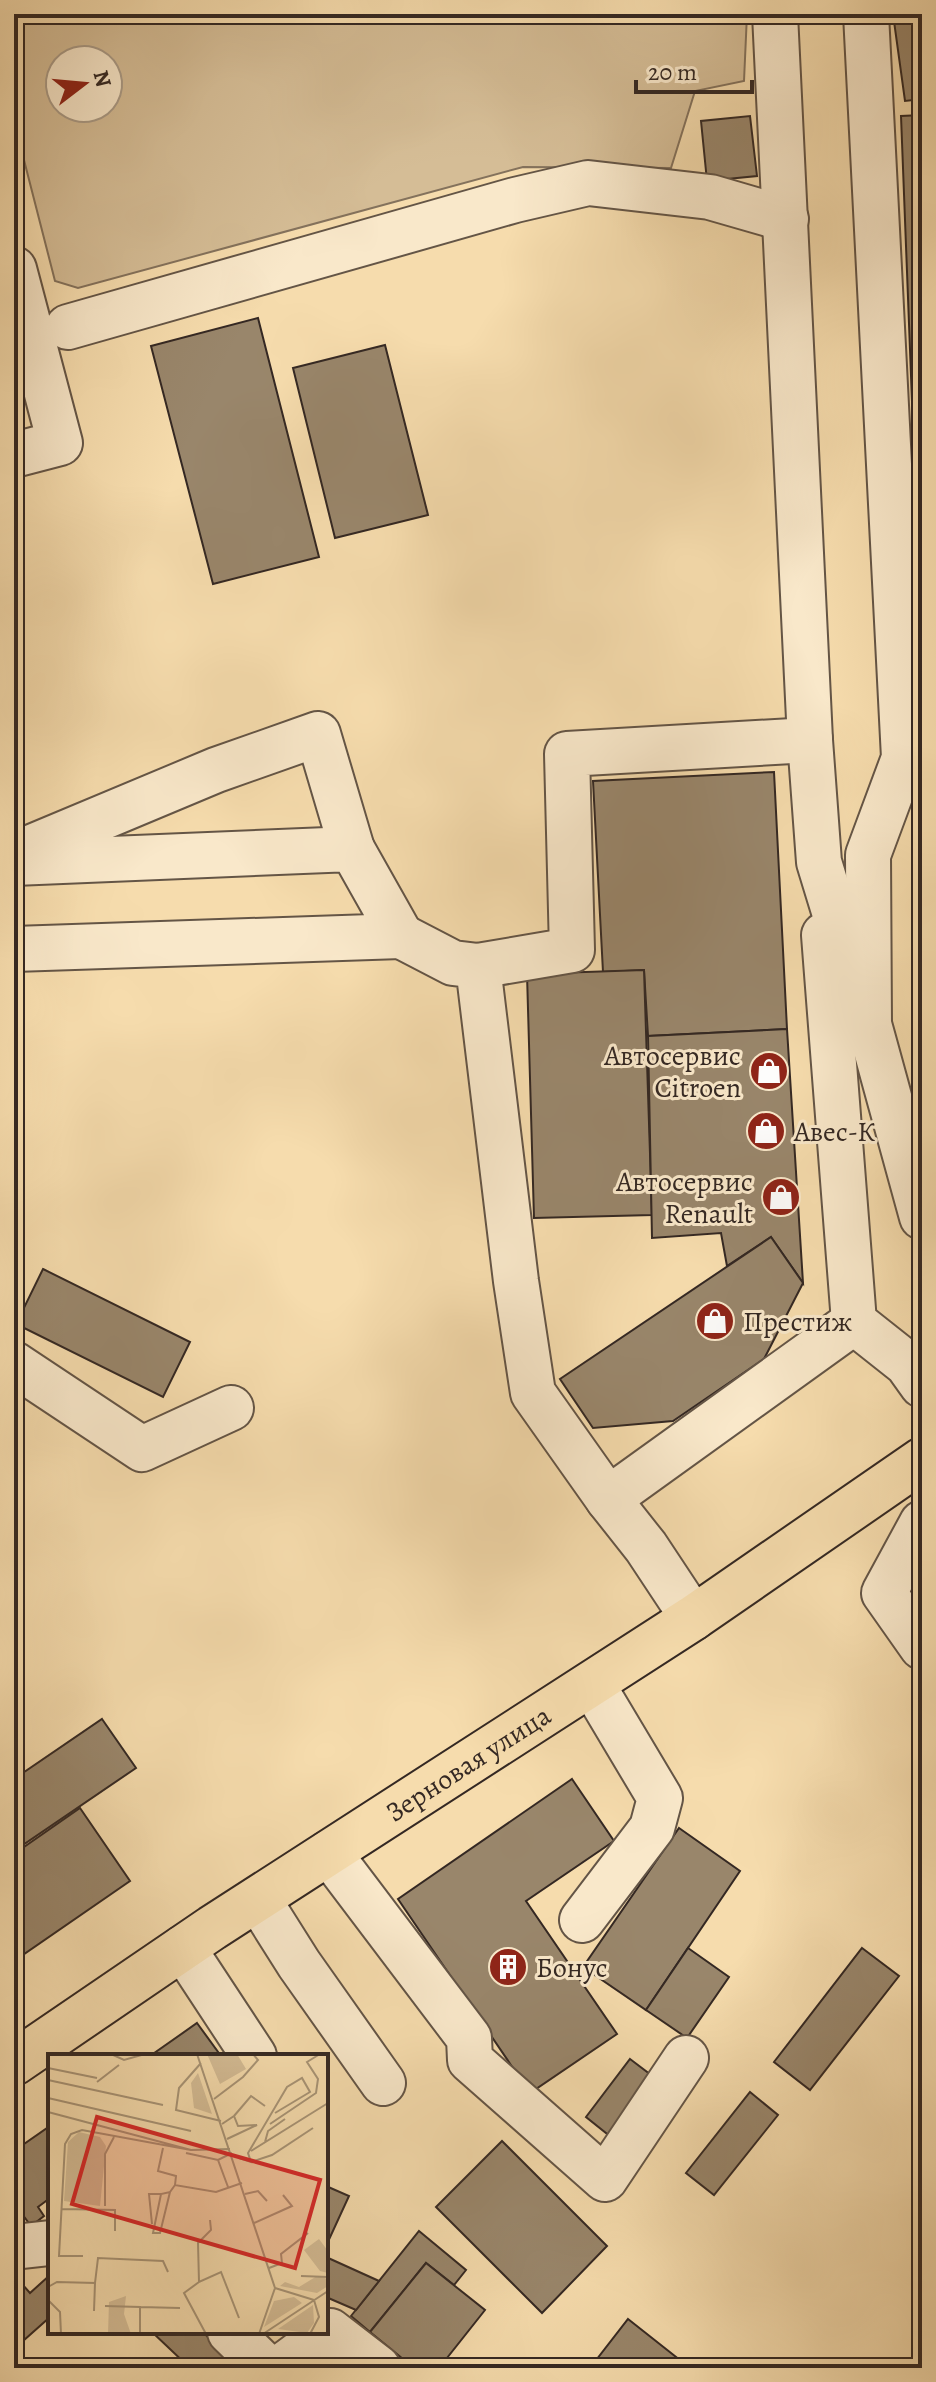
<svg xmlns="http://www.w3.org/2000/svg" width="936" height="2382" viewBox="0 0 936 2382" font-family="Alegreya,serif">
<rect width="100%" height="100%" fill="#f6dcad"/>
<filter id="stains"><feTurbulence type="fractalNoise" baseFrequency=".0025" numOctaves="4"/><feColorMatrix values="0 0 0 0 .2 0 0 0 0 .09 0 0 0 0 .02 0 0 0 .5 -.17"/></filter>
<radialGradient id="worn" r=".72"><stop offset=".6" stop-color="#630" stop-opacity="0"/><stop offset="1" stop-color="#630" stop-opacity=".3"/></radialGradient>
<!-- green -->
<path fill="#d5bd96" stroke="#84725c" stroke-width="2" fill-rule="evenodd" d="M 14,14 L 747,14 L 744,81 L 695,91 L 671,168 L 523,167 L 78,288 L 55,281 L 14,121 ZM 60,60 L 108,60 L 108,108 L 60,108 Z"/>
<!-- building -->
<g fill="#99866b" stroke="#342823" stroke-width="2">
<path d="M 893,14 L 922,14 L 922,99 L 905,101 Z"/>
<path d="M 922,115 L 922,661 L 901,116 Z"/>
<path d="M 750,116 L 757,176 L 707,181 L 701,121 Z"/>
<path d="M 258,318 L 319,557 L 213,584 L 151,346 Z"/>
<path d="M 385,345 L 428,515 L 335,538 L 293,368 Z"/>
<path d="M 774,772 L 787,1029 L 648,1036 L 644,970 L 603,972 L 593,781 Z"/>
<path d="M 644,970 L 652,1215 L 534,1218 L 527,974 Z"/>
<path d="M 787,1029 L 803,1283 L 771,1237 L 727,1266 L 721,1233 L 652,1238 L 648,1036 Z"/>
<path d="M 771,1237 L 803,1283 L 764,1359 L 673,1421 L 593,1428 L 560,1379 Z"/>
<path d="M 43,1269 L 190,1342 L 163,1397 L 16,1324 Z"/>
<path d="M 102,1719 L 136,1768 L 14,1851 L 14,1779 Z"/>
<path d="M 572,1779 L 614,1841 L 526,1901 L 617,2034 L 530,2093 L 398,1899 Z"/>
<path d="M 80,1808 L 130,1881 L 14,1961 L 14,1854 Z"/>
<path d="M 679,1828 L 740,1871 L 646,2010 L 583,1967 Z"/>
<path d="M 688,1948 L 729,1977 L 687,2038 L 646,2010 Z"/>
<path d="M 862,1948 L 899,1976 L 810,2090 L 774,2062 Z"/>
<path d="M 197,2023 L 221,2056 L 150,2056 Z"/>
<path d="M 630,2059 L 655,2078 L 611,2137 L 586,2117 Z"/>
<path d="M 750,2092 L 778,2115 L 714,2195 L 686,2173 Z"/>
<path d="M 50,2126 L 50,2198 L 38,2207 L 44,2216 L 31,2226 L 14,2203 L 14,2151 Z"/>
<path d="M 502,2141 L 607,2246 L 542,2313 L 436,2207 Z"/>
<path d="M 326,2186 L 349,2196 L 326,2246 Z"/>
<path d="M 419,2231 L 466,2270 L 454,2285 L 426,2263 L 370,2332 L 351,2316 Z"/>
<path d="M 326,2257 L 379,2281 L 356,2310 L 326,2297 Z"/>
<path d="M 426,2263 L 485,2310 L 439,2368 L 414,2368 L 370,2332 Z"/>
<path d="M 14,2275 L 30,2293 L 50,2275 L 50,2317 L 14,2349 Z"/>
<path d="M 628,2319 L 690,2368 L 590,2368 Z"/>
<path d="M 152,2332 L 203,2332 L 238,2368 L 190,2368 Z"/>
</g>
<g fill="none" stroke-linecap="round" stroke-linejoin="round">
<!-- minor casing -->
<g stroke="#645546" stroke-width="48">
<g id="minor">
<path d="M 775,14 L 810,740 L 819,862 L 855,980"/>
<path d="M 866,14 L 904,758 L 868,855 L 869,1024 L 922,1217"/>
<path d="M 14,269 L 60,443 L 14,455"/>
<path d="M 68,327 L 515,200 L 588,183 L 710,197 L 786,219"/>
<path d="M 20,852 L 216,770 L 318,734 L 352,849"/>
<path d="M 14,863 L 352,849 L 401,936 L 14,949"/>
<path d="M 824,935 L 854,1322 L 907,1364 L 922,1385"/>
<path d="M 401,936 L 453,963 L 478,966 L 516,1281 L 533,1393 L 608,1499 L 646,1547 L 693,1618"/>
<path d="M 478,966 L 572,950 L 567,754 L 810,740"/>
<path d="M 14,1364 L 142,1449 L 231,1408"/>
<path d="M 608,1499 L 854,1322"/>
<path d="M 922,1523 L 884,1593 L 922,1647"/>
<path d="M 329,1853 L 469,2038 L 470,2060 L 605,2179 L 686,2058"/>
<path d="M 258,1899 L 299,1964 L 383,2083"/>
<path d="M 582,1920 L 652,1828 L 660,1798 L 592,1684"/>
<path d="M 183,1948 L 254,2056"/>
<path d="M 14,2247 L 50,2243"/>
<path d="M 230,2332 L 267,2368"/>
<path d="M 280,2368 L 330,2331 L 378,2368"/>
</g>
</g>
<!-- major casing -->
<g stroke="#342823" stroke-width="48">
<g id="major">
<path id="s1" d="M 14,2063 L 212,1928 L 693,1618 L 922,1460"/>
</g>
</g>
<!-- minor -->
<use href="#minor" stroke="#f9e8ca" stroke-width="44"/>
<!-- major -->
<use href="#major" stroke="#f6dcad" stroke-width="44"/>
</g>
<!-- icons -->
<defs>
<g id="shop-disc" transform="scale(2)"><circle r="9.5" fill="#8f2418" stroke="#f9e8ca"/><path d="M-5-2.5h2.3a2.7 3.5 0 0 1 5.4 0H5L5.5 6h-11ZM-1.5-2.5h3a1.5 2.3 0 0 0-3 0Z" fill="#fff"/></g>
<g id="building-disc" transform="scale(2)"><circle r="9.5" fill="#8f2418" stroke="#f9e8ca"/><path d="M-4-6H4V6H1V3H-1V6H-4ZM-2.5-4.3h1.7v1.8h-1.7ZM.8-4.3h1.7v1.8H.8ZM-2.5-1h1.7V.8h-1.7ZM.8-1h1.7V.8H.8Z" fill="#fff"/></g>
</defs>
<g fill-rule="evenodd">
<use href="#shop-disc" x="769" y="1071"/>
<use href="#shop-disc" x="766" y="1131"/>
<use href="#shop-disc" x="781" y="1197"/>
<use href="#shop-disc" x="715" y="1321"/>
<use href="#building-disc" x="508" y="1967"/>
</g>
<g text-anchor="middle" stroke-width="6" stroke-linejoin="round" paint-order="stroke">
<!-- poi labels -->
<g font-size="28" fill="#342823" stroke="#f9e8ca" text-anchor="start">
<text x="741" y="1065" text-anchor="end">Автосервис<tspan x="741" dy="32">Citroen</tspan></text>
<text x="794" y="1141">Авес-К</text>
<text x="753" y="1191" text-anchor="end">Автосервис<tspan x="753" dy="32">Renault</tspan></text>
<text x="743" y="1331">Престиж</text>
<text x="536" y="1977">Бонус</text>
</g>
<!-- street labels -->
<g font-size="28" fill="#342823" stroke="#f9e8ca">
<text dy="10" stroke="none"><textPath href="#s1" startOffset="544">Зерновая улица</textPath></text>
</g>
</g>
<!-- overview -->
<g transform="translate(48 2054)">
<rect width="280" height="280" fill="#f6dcad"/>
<path d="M 159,0 L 189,0 L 198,15 L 172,30 ZM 150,19 L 164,60 L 146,54 L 143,29 ZM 31,78 L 52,83 L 58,92 L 52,152 L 16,147 L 20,88 ZM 271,185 L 280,197 L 280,219 L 272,217 L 256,196 ZM 269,222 L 280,225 L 280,232 L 269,239 L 232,232 L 237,228 L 251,233 ZM 78,242 L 76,260 L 83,280 L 60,280 L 61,248 ZM 246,243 L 254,249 L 216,273 L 226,247 ZM 265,251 L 266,269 L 259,279 L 230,275 Z" fill="#d5bd96"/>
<path fill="none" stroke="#a89476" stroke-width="2" d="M 63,0 L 76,6 L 97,0M 149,0 L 227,234M 153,9 L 131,34 L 128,56 L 173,67M 0,14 L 49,24M 0,26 L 115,51M 49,28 L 71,11M 0,44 L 143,77M 166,45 L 195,23 L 210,6 L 205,0M 0,58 L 143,96 L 182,95M 186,62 L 203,42 L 217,52M 174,70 L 186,62 L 190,72 L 209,71 L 179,85M 222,70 L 268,39 L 270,25 L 259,8 L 272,0M 217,88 L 220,77 L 237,65M 115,94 L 110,117 L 128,122 L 127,131M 203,97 L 280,49M 138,99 L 170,106 L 184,99M 191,104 L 203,108 L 200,99 L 239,33 L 254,24 L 262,38 L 227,59M 170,106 L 180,133M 203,108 L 224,101 L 265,74M 122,138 L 112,179 L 105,179 L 113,140 ZM 122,138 L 127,131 L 168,138 L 194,129M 197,140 L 210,137 L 219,147M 57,152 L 57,100 L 66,83M 14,155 L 67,156 L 67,177M 162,166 L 163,176 L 150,189 L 151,228 L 173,218 L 191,264M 206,169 L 244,152 L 235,141M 104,170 L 101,140 L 113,140M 35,202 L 11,202 L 17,90 L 23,80 L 34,76 L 143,96M 221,214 L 234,209 L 233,200 L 260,179M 253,222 L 280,223M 151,228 L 136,239 L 158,280M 47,229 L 50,204 L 115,207 L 120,218M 0,233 L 9,228 L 47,229 L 46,257M 227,234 L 266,246M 0,246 L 12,258 L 13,280M 57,252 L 92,253 L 92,280M 92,253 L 132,254M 211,280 L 227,234M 215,280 L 280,237M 262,280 L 271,263 L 266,246"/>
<path fill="#d62828" fill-opacity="0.15" stroke="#d62828" stroke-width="4" d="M 49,63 L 272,126 L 247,214 L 24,150 Z"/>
<rect width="280" height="280" fill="none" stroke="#342823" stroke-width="4"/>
</g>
<!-- margin -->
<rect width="936" height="2382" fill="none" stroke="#f6dcad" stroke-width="48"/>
<rect x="16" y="16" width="904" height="2350" fill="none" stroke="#342823" stroke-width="4"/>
<rect x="24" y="24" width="888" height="2334" fill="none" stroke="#342823" stroke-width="2"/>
<!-- north arrow -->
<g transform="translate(84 84) rotate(74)"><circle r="38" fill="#f9e8ca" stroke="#aa9b87" stroke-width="2"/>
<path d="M0-6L14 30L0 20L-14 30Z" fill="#8f2418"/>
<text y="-12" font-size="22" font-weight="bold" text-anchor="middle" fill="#342823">N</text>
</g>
<!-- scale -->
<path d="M636 80v12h116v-12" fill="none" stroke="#342823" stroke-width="4"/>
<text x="648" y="80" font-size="24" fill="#342823" stroke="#f9e8ca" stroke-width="6" paint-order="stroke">20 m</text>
<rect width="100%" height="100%" filter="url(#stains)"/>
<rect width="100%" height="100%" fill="url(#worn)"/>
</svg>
